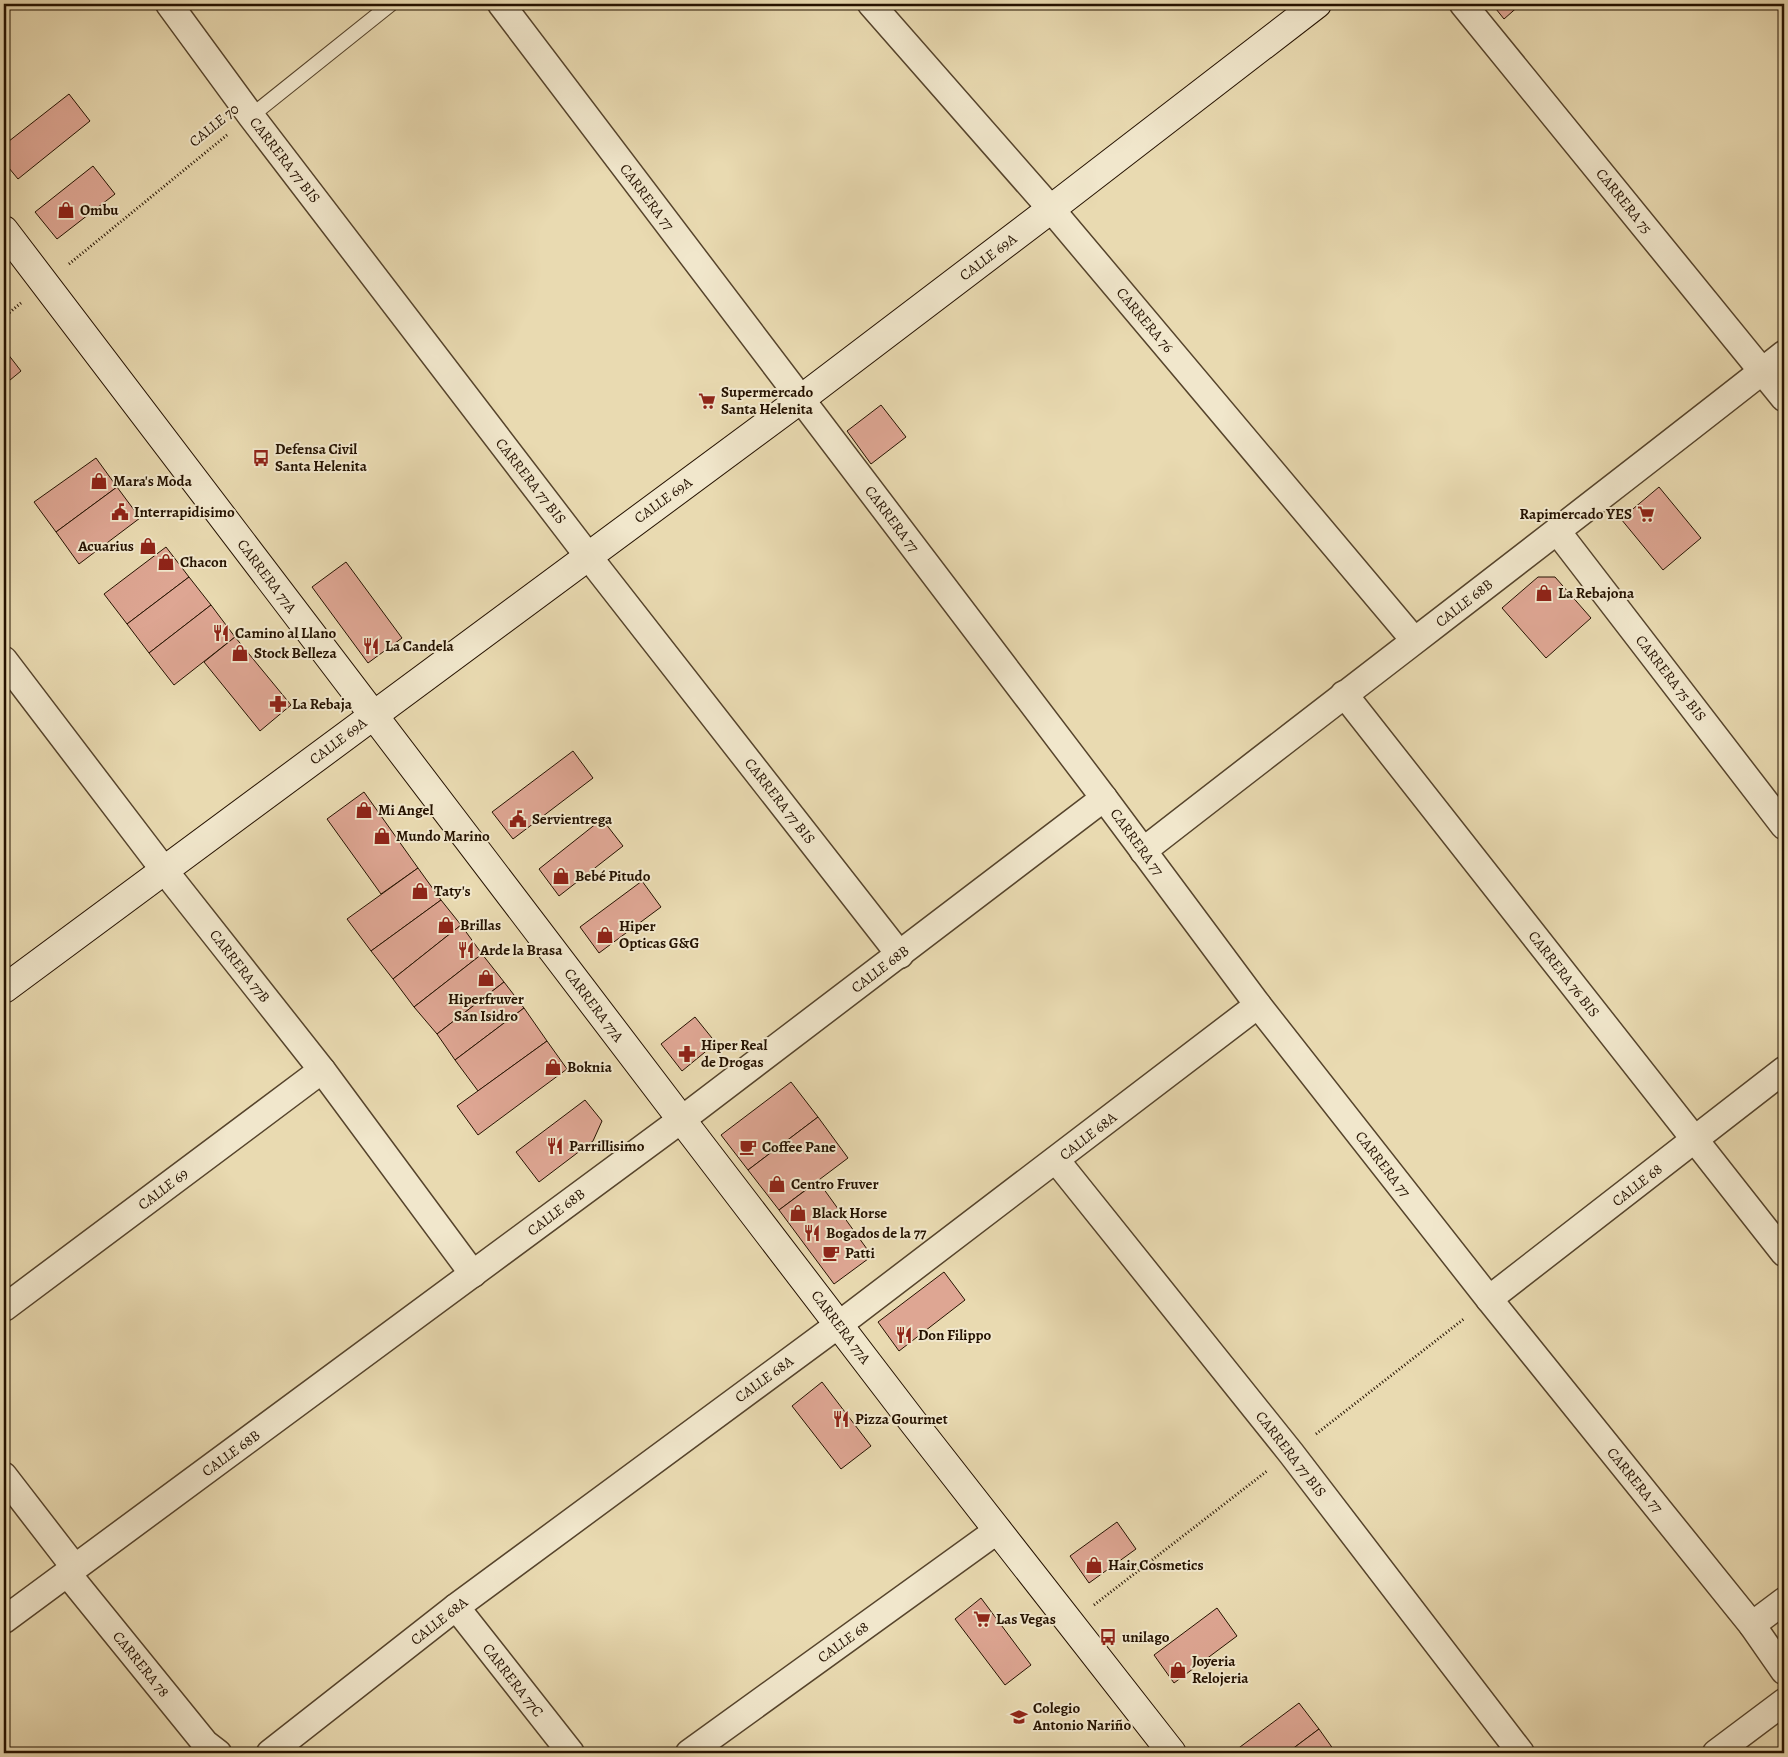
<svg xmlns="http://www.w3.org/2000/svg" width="1788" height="1757" viewBox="0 0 1788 1757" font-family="Alegreya,serif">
<rect width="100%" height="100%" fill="#e9dab1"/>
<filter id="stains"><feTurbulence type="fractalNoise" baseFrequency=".004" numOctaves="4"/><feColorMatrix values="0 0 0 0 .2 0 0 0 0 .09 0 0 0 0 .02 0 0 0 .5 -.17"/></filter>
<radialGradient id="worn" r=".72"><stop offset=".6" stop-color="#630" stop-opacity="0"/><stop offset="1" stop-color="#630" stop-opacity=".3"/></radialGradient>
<!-- building -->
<g fill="#dea693" stroke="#251200">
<path d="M 1492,4 L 1521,4 L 1504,19 Z"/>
<path d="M 69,94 L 90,121 L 18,179 L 4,162 L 4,145 Z"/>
<path d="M 93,166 L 115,194 L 57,239 L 35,212 Z"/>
<path d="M 4,349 L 21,371 L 4,385 Z"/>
<path d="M 881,405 L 906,437 L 871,464 L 847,431 Z"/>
<path d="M 96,458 L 117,487 L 56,532 L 34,502 Z"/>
<path d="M 117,487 L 140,518 L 79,564 L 56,532 Z"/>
<path d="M 1659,487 L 1701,538 L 1663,570 L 1621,519 Z"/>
<path d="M 166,547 L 189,577 L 127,624 L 104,594 Z"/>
<path d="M 346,562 L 402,638 L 368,663 L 312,587 Z"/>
<path d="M 189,577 L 211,605 L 149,653 L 127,624 Z"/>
<path d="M 1538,577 L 1555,577 L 1591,618 L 1546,658 L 1502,608 Z"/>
<path d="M 211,605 L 235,637 L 174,685 L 149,653 Z"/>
<path d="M 235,637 L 291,705 L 260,731 L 204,662 Z"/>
<path d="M 573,751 L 593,778 L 513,839 L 492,812 Z"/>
<path d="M 364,792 L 418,868 L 381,894 L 327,819 Z"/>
<path d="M 602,819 L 623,846 L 559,896 L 539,869 Z"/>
<path d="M 418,868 L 441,900 L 371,951 L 347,919 Z"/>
<path d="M 642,881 L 661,907 L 599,953 L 580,927 Z"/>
<path d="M 441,900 L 461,925 L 393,979 L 371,951 Z"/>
<path d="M 461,925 L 482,954 L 414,1007 L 393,979 Z"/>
<path d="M 482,954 L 504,982 L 437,1034 L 414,1007 Z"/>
<path d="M 504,982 L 524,1008 L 455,1060 L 437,1034 Z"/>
<path d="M 524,1008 L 547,1041 L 478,1091 L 455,1060 Z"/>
<path d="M 695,1017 L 716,1043 L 682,1071 L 661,1044 Z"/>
<path d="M 547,1041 L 567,1069 L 478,1135 L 457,1106 Z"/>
<path d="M 791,1082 L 818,1117 L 748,1170 L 721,1135 Z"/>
<path d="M 585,1100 L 602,1121 L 593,1141 L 539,1182 L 516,1152 Z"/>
<path d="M 818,1117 L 848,1158 L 779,1210 L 748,1170 Z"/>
<path d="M 818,1181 L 872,1256 L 834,1284 L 779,1210 Z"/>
<path d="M 944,1272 L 965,1300 L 899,1351 L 878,1322 Z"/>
<path d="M 822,1382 L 871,1446 L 841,1469 L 792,1406 Z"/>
<path d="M 1117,1522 L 1136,1549 L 1089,1583 L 1070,1556 Z"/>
<path d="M 981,1598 L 1031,1665 L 1005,1685 L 955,1619 Z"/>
<path d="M 1217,1608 L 1237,1636 L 1174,1683 L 1154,1655 Z"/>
<path d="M 1299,1703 L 1319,1729 L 1287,1753 L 1232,1753 Z"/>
<path d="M 1319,1729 L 1336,1753 L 1287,1753 Z"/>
</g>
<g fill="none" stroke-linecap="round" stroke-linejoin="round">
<!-- lane casing -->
<g stroke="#56442c" stroke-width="16">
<path id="lane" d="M 251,116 L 391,4"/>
</g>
<!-- street casing -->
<g stroke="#56442c" stroke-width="29">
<g id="street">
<path d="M 169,4 L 251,116 L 588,556 L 900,955"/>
<path d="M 501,4 L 1104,798 L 1258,1005 L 1489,1299 L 1752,1625 L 1784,1671"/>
<path d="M 871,4 L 1051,209 L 1414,640"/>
<path d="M 1463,4 L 1784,398"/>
<path d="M 1557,531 L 1784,826"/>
<path d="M 4,660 L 164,870 L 322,1070 L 473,1274"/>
<path d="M 1344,694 L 1784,1253"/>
<path d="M 1143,851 C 1356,685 1572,521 1784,354"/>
<path d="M 1056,1160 L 1291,1453 L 1521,1753"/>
<path d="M 1489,1299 L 1784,1070"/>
<path d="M 4,1308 L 322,1070"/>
<path d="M 4,1476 L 75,1568"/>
<path d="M 67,1573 L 205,1743 L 218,1753"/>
<path d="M 456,1607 L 571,1753"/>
<path d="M 4,1620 L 693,1111 L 1104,798"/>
<path d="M 1752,1625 L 1784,1601"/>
<path d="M 270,1753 L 456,1607 L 853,1314 L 1258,1005"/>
<path d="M 689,1753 L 998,1530"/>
<path d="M 1716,1753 L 1784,1702"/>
</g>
</g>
<!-- secondary casing -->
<g stroke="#251200" stroke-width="30">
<g id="secondary">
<path d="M 4,230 L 681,1119 L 913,1422 L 1172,1753"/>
<path d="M 4,989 L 801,399 L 1051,209 L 1317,4"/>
</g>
</g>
<!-- path -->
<g stroke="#251200" stroke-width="3" stroke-dasharray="1 2.5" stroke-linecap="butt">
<path d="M 69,264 L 227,135"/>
<path d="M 4,317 L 21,303"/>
<path d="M 1316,1434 L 1465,1318"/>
<path d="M 1094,1605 L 1267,1471"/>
</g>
<!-- lane -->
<use href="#lane" stroke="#f1e7cc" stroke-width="14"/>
<!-- street -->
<use href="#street" stroke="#f1e7cc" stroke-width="26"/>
<!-- secondary -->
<use href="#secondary" stroke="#f1e7cc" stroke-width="28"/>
</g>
<!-- icons -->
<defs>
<g id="shop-bare" transform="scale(1.35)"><path d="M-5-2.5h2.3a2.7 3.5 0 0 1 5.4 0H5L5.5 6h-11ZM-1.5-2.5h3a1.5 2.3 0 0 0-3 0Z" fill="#8f2418" stroke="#f1e7cc" stroke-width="2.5" paint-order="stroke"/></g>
<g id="supermarket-bare" transform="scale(1.35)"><path d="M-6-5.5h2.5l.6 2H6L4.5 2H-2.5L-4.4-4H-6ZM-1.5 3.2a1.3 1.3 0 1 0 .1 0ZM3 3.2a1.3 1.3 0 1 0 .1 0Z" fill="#8f2418" stroke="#f1e7cc" stroke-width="2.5" paint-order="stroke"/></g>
<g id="bus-bare" transform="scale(1.35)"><path d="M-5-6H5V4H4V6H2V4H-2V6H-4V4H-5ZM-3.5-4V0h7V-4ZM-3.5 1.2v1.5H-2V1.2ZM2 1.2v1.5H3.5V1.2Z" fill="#8f2418" stroke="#f1e7cc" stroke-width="2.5" paint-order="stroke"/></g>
<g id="civic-bare" transform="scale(1.35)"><path d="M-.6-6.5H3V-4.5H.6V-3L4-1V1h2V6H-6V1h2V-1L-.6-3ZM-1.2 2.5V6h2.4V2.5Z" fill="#8f2418" stroke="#f1e7cc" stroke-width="2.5" paint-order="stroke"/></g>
<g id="restaurant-bare" transform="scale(1.35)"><path d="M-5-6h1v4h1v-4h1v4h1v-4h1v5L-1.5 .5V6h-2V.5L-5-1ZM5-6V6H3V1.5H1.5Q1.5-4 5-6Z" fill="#8f2418" stroke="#f1e7cc" stroke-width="2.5" paint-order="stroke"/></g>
<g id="pharmacy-bare" transform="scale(1.35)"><path d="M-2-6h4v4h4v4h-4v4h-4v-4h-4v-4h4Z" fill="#8f2418" stroke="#f1e7cc" stroke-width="2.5" paint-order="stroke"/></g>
<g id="cafe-bare" transform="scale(1.35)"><path d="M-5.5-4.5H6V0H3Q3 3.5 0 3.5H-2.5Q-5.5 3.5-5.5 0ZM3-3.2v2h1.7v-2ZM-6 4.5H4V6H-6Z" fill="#8f2418" stroke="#f1e7cc" stroke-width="2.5" paint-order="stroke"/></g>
<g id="school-bare" transform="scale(1.35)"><path d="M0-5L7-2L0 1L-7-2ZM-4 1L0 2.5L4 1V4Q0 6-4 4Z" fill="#8f2418" stroke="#f1e7cc" stroke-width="2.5" paint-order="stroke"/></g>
</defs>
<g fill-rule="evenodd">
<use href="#shop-bare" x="66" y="210"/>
<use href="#supermarket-bare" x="707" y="401"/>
<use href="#bus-bare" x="261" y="458"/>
<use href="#shop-bare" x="99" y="481"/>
<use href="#civic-bare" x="120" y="512"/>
<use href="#supermarket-bare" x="1646" y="514"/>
<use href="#shop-bare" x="148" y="546"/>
<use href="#shop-bare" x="166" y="562"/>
<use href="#shop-bare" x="1544" y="593"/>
<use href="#restaurant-bare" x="221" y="633"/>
<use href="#restaurant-bare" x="371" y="646"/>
<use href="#shop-bare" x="240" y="653"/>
<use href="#pharmacy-bare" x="278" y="704"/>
<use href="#shop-bare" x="364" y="810"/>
<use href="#civic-bare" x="518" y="819"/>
<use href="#shop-bare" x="382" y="836"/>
<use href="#shop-bare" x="561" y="876"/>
<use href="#shop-bare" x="420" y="891"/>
<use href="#shop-bare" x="446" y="925"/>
<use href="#shop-bare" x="605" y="935"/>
<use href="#restaurant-bare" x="466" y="950"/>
<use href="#shop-bare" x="486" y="978"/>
<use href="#pharmacy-bare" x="687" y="1054"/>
<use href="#shop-bare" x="553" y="1067"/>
<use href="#restaurant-bare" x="555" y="1146"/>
<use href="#cafe-bare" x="748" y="1147"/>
<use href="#shop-bare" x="777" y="1184"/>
<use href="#shop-bare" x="798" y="1213"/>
<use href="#restaurant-bare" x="812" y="1233"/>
<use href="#cafe-bare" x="831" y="1253"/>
<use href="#restaurant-bare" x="904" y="1335"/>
<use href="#restaurant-bare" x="841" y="1419"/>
<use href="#shop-bare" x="1094" y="1565"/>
<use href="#supermarket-bare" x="982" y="1619"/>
<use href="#bus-bare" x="1108" y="1637"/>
<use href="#shop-bare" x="1178" y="1670"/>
<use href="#school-bare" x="1019" y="1717"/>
</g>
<g text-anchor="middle" stroke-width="4" stroke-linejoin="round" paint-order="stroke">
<!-- street labels -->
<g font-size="15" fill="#251200" stroke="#f1e7cc">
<text transform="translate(214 125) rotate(-39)" y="5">CALLE 70</text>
<text transform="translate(285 160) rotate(52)" y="5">CARRERA 77 BIS</text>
<text transform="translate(647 197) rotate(53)" y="5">CARRERA 77</text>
<text transform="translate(1624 201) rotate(51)" y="5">CARRERA 75</text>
<text transform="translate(988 257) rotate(-37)" y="5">CALLE 69A</text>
<text transform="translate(1145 320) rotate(50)" y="5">CARRERA 76</text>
<text transform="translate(531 481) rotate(52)" y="5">CARRERA 77 BIS</text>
<text transform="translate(663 500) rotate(-36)" y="5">CALLE 69A</text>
<text transform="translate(892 519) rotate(53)" y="5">CARRERA 77</text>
<text transform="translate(267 576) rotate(53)" y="5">CARRERA 77A</text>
<text transform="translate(1464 603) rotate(-38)" y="5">CALLE 68B</text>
<text transform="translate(1671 678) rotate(52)" y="5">CARRERA 75 BIS</text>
<text transform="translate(338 741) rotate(-37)" y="5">CALLE 69A</text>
<text transform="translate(780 801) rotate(52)" y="5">CARRERA 77 BIS</text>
<text transform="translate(1137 842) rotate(54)" y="5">CARRERA 77</text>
<text transform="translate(240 966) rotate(52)" y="5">CARRERA 77B</text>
<text transform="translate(880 969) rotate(-37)" y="5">CALLE 68B</text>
<text transform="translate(1564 974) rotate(52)" y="5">CARRERA 76 BIS</text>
<text transform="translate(594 1005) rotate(53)" y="5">CARRERA 77A</text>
<text transform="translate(1088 1136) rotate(-38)" y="5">CALLE 68A</text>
<text transform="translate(1383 1164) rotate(52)" y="5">CARRERA 77</text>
<text transform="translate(1637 1185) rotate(-38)" y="5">CALLE 68</text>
<text transform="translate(163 1189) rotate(-37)" y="5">CALLE 69</text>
<text transform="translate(556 1212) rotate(-37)" y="5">CALLE 68B</text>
<text transform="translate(841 1327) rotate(53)" y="5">CARRERA 77A</text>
<text transform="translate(764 1379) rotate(-36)" y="5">CALLE 68A</text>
<text transform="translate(231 1453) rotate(-36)" y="5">CALLE 68B</text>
<text transform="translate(1291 1454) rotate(52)" y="5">CARRERA 77 BIS</text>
<text transform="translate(1635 1480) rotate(51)" y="5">CARRERA 77</text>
<text transform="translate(439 1621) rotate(-38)" y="5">CALLE 68A</text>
<text transform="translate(843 1642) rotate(-36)" y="5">CALLE 68</text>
<text transform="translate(141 1664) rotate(51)" y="5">CARRERA 78</text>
<text transform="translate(513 1680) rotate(52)" y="5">CARRERA 77C</text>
</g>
<!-- poi labels -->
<g font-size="15" font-weight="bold" fill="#251200" stroke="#f1e7cc" text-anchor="start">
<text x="80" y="215">Ombu</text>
<text x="721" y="397">Supermercado<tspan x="721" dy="17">Santa Helenita</tspan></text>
<text x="275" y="454">Defensa Civil<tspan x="275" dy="17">Santa Helenita</tspan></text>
<text x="113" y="486">Mara's Moda</text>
<text x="134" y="517">Interrapidisimo</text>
<text x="1632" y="519" text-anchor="end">Rapimercado YES</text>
<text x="134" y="551" text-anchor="end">Acuarius</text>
<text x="180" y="567">Chacon</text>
<text x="1558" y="598">La Rebajona</text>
<text x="235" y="638">Camino al Llano</text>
<text x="385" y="651">La Candela</text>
<text x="254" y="658">Stock Belleza</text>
<text x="292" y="709">La Rebaja</text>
<text x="378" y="815">Mi Angel</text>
<text x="532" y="824">Servientrega</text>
<text x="396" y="841">Mundo Marino</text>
<text x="575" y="881">Bebé Pitudo</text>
<text x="434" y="896">Taty's</text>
<text x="460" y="930">Brillas</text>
<text x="619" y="931">Hiper<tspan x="619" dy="17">Opticas G&amp;G</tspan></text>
<text x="480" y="955">Arde la Brasa</text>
<text x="486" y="1004" text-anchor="middle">Hiperfruver<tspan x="486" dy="17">San Isidro</tspan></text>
<text x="701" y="1050">Hiper Real<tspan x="701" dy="17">de Drogas</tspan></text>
<text x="567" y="1072">Boknia</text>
<text x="569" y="1151">Parrillisimo</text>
<text x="762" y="1152">Coffee Pane</text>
<text x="791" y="1189">Centro Fruver</text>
<text x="812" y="1218">Black Horse</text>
<text x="826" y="1238">Bogados de la 77</text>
<text x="845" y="1258">Patti</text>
<text x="918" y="1340">Don Filippo</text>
<text x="855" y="1424">Pizza Gourmet</text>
<text x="1108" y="1570">Hair Cosmetics</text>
<text x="996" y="1624">Las Vegas</text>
<text x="1122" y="1642">unilago</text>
<text x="1192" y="1666">Joyeria<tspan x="1192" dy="17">Relojeria</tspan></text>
<text x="1033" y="1713">Colegio<tspan x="1033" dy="17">Antonio Nariño</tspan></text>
</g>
</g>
<!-- margin -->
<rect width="1788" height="1757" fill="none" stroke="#e9dab1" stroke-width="20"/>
<rect x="5" y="5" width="1778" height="1747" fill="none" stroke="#251200" stroke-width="2.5"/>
<rect x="10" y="10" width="1768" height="1737" fill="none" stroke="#251200"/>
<rect width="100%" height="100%" filter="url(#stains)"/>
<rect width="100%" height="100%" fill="url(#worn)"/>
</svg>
